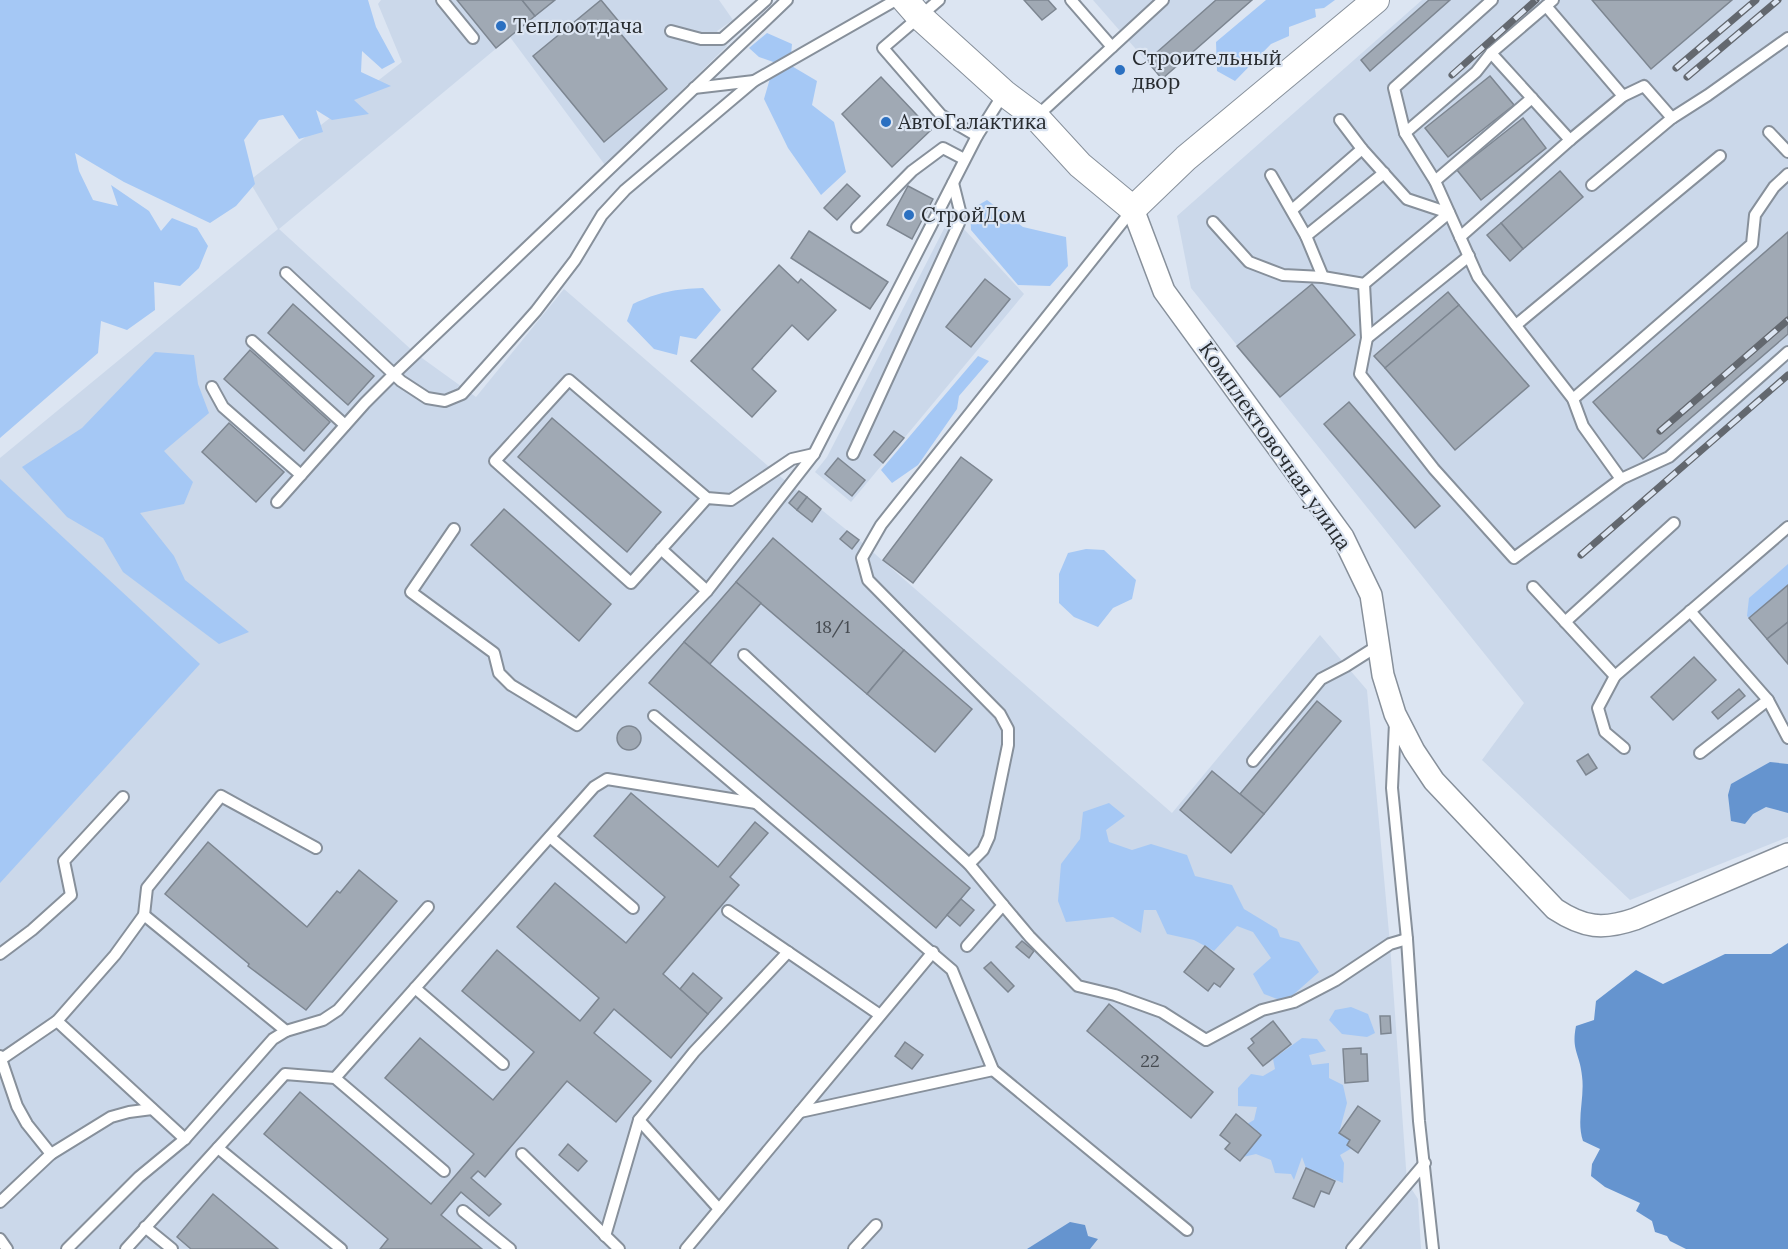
<svg xmlns="http://www.w3.org/2000/svg" width="1788" height="1249" viewBox="0 0 1788 1249" font-family="Lora,serif">
<rect width="100%" height="100%" fill="#dce5f2"/>
<!-- built -->
<g fill="#cbd8ea">
<path d="M 381,0 L 719,0 L 733,20 L 717,31 L 727,46 L 605,165 L 510,37 L 279,229 L 415,353 L 476,397 L 564,289 L 782,478 L 859,540 L 1172,813 L 1320,635 L 1367,690 L 1390,944 L 1407,1182 L 1418,1199 L 1421,1249 L 0,1249 L 0,458 L 278,229 L 249,181 L 402,62 L 378,4 Z"/>
<path d="M 1093,0 L 1252,0 L 1162,79 Z"/>
<path d="M 1422,0 L 1788,0 L 1788,837 L 1630,900 L 1482,760 L 1524,703 L 1191,288 L 1177,216 Z"/>
<path d="M 951,215 L 1024,294 L 851,502 L 815,472 L 827,457 Z"/>
</g>
<!-- green -->
<g fill="#a5c8f5">
<path d="M 0,0 L 368,0 L 376,27 L 395,62 L 382,69 L 362,51 L 361,72 L 391,86 L 354,100 L 369,114 L 332,120 L 316,110 L 323,132 L 299,139 L 283,115 L 259,120 L 244,140 L 255,184 L 236,206 L 210,223 L 124,182 L 75,153 L 79,171 L 93,200 L 118,206 L 111,185 L 149,211 L 161,231 L 172,218 L 197,228 L 208,246 L 199,268 L 180,286 L 154,282 L 155,310 L 127,330 L 101,321 L 98,353 L 0,438 Z"/>
<path d="M 1266,0 L 1335,0 L 1324,8 L 1315,9 L 1316,17 L 1289,27 L 1289,36 L 1271,44 L 1235,81 L 1217,71 L 1216,42 Z"/>
<path d="M 767,33 L 792,44 L 790,65 L 817,81 L 812,105 L 834,122 L 846,172 L 821,195 L 788,148 L 764,99 L 771,75 L 779,64 L 759,57 L 749,48 Z"/>
<path d="M 987,200 L 1023,227 L 1066,237 L 1068,266 L 1050,286 L 1018,285 L 971,230 L 970,210 Z"/>
<path d="M 703,288 L 721,310 L 696,339 L 680,336 L 677,355 L 654,349 L 627,321 L 633,304 C 658,292 676,289 703,288 Z"/>
<path d="M 155,352 L 194,355 L 198,384 L 209,413 L 164,451 L 193,482 L 184,504 L 140,513 L 174,556 L 185,580 L 249,632 L 219,644 L 123,572 L 103,538 L 67,517 L 22,467 L 82,428 Z"/>
<path d="M 978,356 L 989,361 L 959,396 L 957,409 L 918,465 L 892,483 L 881,470 Z"/>
<path d="M 0,479 L 200,664 L 0,883 Z"/>
<path d="M 1086,549 L 1104,550 L 1136,580 L 1132,599 L 1113,608 L 1098,627 L 1074,617 L 1059,603 L 1059,574 L 1068,553 Z"/>
<path d="M 1788,564 L 1788,585 L 1749,618 L 1747,616 L 1749,598 Z"/>
<path d="M 1109,803 L 1125,816 L 1106,830 L 1109,842 L 1132,850 L 1151,844 L 1187,855 L 1195,876 L 1232,885 L 1244,909 L 1277,929 L 1280,937 L 1299,942 L 1319,972 L 1285,1002 L 1264,994 L 1253,974 L 1271,958 L 1253,932 L 1237,926 L 1214,951 L 1194,940 L 1167,934 L 1156,910 L 1144,910 L 1141,933 L 1113,917 L 1066,922 L 1058,901 L 1061,864 L 1080,839 L 1083,812 Z"/>
<path d="M 1351,1007 L 1368,1014 L 1375,1033 L 1367,1037 L 1342,1034 L 1329,1020 L 1335,1010 Z"/>
<path d="M 1302,1038 L 1317,1039 L 1326,1051 L 1309,1055 L 1312,1065 L 1329,1063 L 1329,1078 L 1343,1085 L 1347,1103 L 1339,1133 L 1350,1140 L 1347,1145 L 1352,1148 L 1340,1155 L 1344,1163 L 1343,1183 L 1306,1168 L 1302,1157 L 1294,1180 L 1291,1174 L 1275,1173 L 1271,1160 L 1256,1154 L 1243,1157 L 1261,1135 L 1247,1124 L 1254,1120 L 1257,1107 L 1238,1106 L 1238,1088 L 1251,1074 L 1263,1076 L 1275,1069 L 1273,1059 Z"/>
</g>
<!-- water -->
<g fill="#6594cf">
<path d="M 1770,762 L 1788,764 L 1788,813 L 1766,807 L 1753,814 L 1745,824 L 1731,821 L 1728,795 L 1731,784 Z"/>
<path d="M 1788,943 L 1788,1249 L 1686,1249 L 1670,1241 L 1667,1236 L 1655,1232 L 1652,1221 L 1636,1211 L 1640,1203 L 1605,1187 L 1591,1176 L 1592,1164 L 1600,1149 L 1583,1141 C 1576,1120 1585,1098 1582,1076 C 1580,1054 1571,1051 1576,1026 L 1594,1020 L 1596,1001 L 1636,970 L 1663,984 L 1725,954 L 1771,954 Z"/>
<path d="M 1070,1222 L 1085,1225 L 1088,1236 L 1098,1239 L 1090,1249 L 1027,1249 Z"/>
</g>
<!-- building -->
<g fill="#a0a9b4" stroke="#7d8691" stroke-width="1.5">
<path d="M 457,0 L 522,0 L 535,16 L 496,48 Z"/>
<path d="M 522,0 L 555,0 L 535,16 Z"/>
<path d="M 601,0 L 620,23 L 615,27 L 667,89 L 604,142 L 533,56 Z"/>
<path d="M 1024,0 L 1048,0 L 1056,9 L 1042,20 Z"/>
<path d="M 1216,0 L 1252,0 L 1162,79 L 1147,61 Z"/>
<path d="M 1429,0 L 1450,0 L 1370,71 L 1361,60 Z"/>
<path d="M 1592,0 L 1732,0 L 1651,69 Z"/>
<path d="M 1490,76 L 1514,105 L 1448,157 L 1425,128 Z"/>
<path d="M 881,77 L 931,130 L 892,167 L 842,114 Z"/>
<path d="M 1523,118 L 1546,148 L 1481,200 L 1457,170 Z"/>
<path d="M 1560,171 L 1583,197 L 1523,249 L 1501,223 Z"/>
<path d="M 847,184 L 860,196 L 837,220 L 824,208 Z"/>
<path d="M 908,186 L 933,199 L 912,239 L 887,225 Z"/>
<path d="M 1501,223 L 1523,249 L 1510,261 L 1487,235 Z"/>
<path d="M 809,231 L 888,282 L 870,309 L 791,258 Z"/>
<path d="M 1788,232 L 1788,334 L 1643,459 L 1593,402 Z"/>
<path d="M 779,265 L 798,283 L 801,279 L 836,310 L 808,340 L 792,325 L 752,369 L 776,391 L 752,417 L 691,361 Z"/>
<path d="M 985,279 L 1010,299 L 971,347 L 946,327 Z"/>
<path d="M 1312,284 L 1355,335 L 1280,397 L 1237,346 Z"/>
<path d="M 1448,292 L 1459,305 L 1385,368 L 1374,356 Z"/>
<path d="M 293,304 L 374,376 L 348,405 L 268,333 Z"/>
<path d="M 1459,305 L 1529,386 L 1455,450 L 1385,368 Z"/>
<path d="M 250,350 L 330,422 L 304,451 L 224,379 Z"/>
<path d="M 1349,402 L 1440,506 L 1415,528 L 1324,424 Z"/>
<path d="M 552,418 L 661,512 L 627,552 L 518,457 Z"/>
<path d="M 229,423 L 284,472 L 256,502 L 202,452 Z"/>
<path d="M 894,431 L 904,438 L 883,463 L 874,455 Z"/>
<path d="M 961,457 L 992,480 L 913,583 L 883,560 Z"/>
<path d="M 838,458 L 865,480 L 852,496 L 825,474 Z"/>
<path d="M 799,491 L 807,497 L 797,510 L 789,503 Z"/>
<path d="M 807,497 L 821,509 L 812,522 L 797,510 Z"/>
<path d="M 504,509 L 611,604 L 579,641 L 471,545 Z"/>
<path d="M 847,531 L 859,540 L 852,549 L 840,539 Z"/>
<path d="M 773,538 L 904,650 L 867,694 L 736,582 Z"/>
<path d="M 736,582 L 761,603 L 710,664 L 684,642 Z"/>
<path d="M 1788,585 L 1788,622 L 1767,639 L 1749,618 Z"/>
<path d="M 1788,622 L 1788,664 L 1767,639 Z"/>
<path d="M 684,642 L 970,888 L 936,928 L 649,683 Z"/>
<path d="M 904,650 L 972,709 L 935,752 L 867,694 Z"/>
<path d="M 1694,657 L 1716,680 L 1673,720 L 1651,697 Z"/>
<path d="M 1739,689 L 1745,696 L 1718,719 L 1712,712 Z"/>
<path d="M 1317,701 L 1341,721 L 1264,814 L 1240,794 Z"/>
<circle cx="629" cy="738" r="12"/>
<path d="M 1588,754 L 1597,768 L 1586,775 L 1577,761 Z"/>
<path d="M 1212,771 L 1264,814 L 1231,853 L 1180,810 Z"/>
<path d="M 631,793 L 718,867 L 755,822 L 768,833 L 730,877 L 739,885 L 663,974 L 708,1014 L 671,1058 L 614,1009 L 594,1033 L 651,1081 L 616,1122 L 567,1081 L 485,1177 L 478,1171 L 471,1178 L 501,1204 L 489,1216 L 461,1192 L 441,1215 L 482,1249 L 380,1249 L 388,1239 L 264,1134 L 300,1092 L 431,1204 L 474,1154 L 385,1078 L 420,1038 L 493,1100 L 534,1052 L 462,991 L 497,950 L 580,1021 L 599,998 L 517,927 L 555,883 L 626,943 L 665,897 L 594,836 Z"/>
<path d="M 208,842 L 307,927 L 337,891 L 340,893 L 359,870 L 397,901 L 306,1010 L 248,966 L 249,964 L 165,894 Z"/>
<path d="M 961,899 L 974,910 L 960,926 L 947,915 Z"/>
<path d="M 1022,941 L 1034,951 L 1029,958 L 1016,947 Z"/>
<path d="M 1205,946 L 1234,969 L 1220,987 L 1214,983 L 1208,991 L 1184,972 Z"/>
<path d="M 991,962 L 1014,986 L 1008,992 L 984,968 Z"/>
<path d="M 693,973 L 722,998 L 708,1014 L 680,989 Z"/>
<path d="M 1109,1004 L 1213,1092 L 1191,1118 L 1087,1031 Z"/>
<path d="M 1380,1016 L 1390,1016 L 1391,1033 L 1381,1034 Z"/>
<path d="M 1273,1021 L 1291,1044 L 1263,1066 L 1248,1048 L 1254,1043 L 1251,1039 Z"/>
<path d="M 905,1042 L 923,1055 L 912,1069 L 895,1056 Z"/>
<path d="M 1361,1048 L 1361,1054 L 1367,1054 L 1368,1081 L 1345,1083 L 1343,1049 Z"/>
<path d="M 1358,1106 L 1380,1121 L 1358,1153 L 1347,1145 L 1350,1140 L 1339,1133 Z"/>
<path d="M 1236,1114 L 1261,1135 L 1240,1161 L 1225,1149 L 1230,1143 L 1220,1135 Z"/>
<path d="M 568,1144 L 587,1161 L 578,1171 L 559,1155 Z"/>
<path d="M 1306,1168 L 1335,1181 L 1329,1194 L 1321,1191 L 1314,1207 L 1293,1198 Z"/>
<path d="M 213,1194 L 278,1249 L 191,1249 L 177,1237 Z"/>
</g>
<g fill="none" stroke-linecap="round" stroke-linejoin="round">
<!-- service casing -->
<g stroke="#87909b" stroke-width="14">
<g id="service">
<path d="M 442,0 L 473,38"/>
<path d="M 939,0 L 883,48 L 941,115 L 977,136"/>
<path d="M 1071,0 L 1112,47"/>
<path d="M 1492,0 L 1394,88 L 1405,133 L 1435,181 L 1478,277 L 1573,399 L 1583,426 L 1621,479"/>
<path d="M 1546,6 L 1623,96"/>
<path d="M 671,31 L 701,39 L 722,39 L 766,0"/>
<path d="M 1491,53 L 1570,140"/>
<path d="M 694,88 L 754,81"/>
<path d="M 1036,117 L 1163,0"/>
<path d="M 1340,120 L 1362,149 L 1407,199 L 1449,213"/>
<path d="M 1769,132 L 1788,152"/>
<path d="M 1405,133 L 1476,72 L 1491,53 L 1553,0"/>
<path d="M 1271,175 L 1306,236 L 1323,277"/>
<path d="M 1435,181 L 1532,98"/>
<path d="M 1592,185 L 1672,118 L 1708,95 L 1788,38"/>
<path d="M 1292,210 L 1362,149"/>
<path d="M 1213,222 L 1249,262 L 1283,275 L 1323,277 L 1364,284 L 1449,213"/>
<path d="M 857,227 L 912,171 L 943,148 L 964,159"/>
<path d="M 1306,236 L 1384,173"/>
<path d="M 1460,237 L 1570,140 L 1623,96 L 1644,86 L 1672,118"/>
<path d="M 286,273 L 401,381 L 427,398 L 445,401 L 462,394 L 536,311 L 575,260 L 602,215 L 625,190 L 754,81 L 896,0"/>
<path d="M 1364,284 L 1367,338 L 1360,374 L 1434,469 L 1514,558 L 1621,479 L 1669,457 L 1788,352"/>
<path d="M 1516,325 L 1720,156"/>
<path d="M 1367,338 L 1469,256"/>
<path d="M 252,341 L 345,425"/>
<path d="M 212,387 L 223,407 L 301,475"/>
<path d="M 1573,399 L 1752,244 L 1755,215 L 1774,187 L 1788,174"/>
<path d="M 853,454 L 959,223 L 960,211 L 953,183"/>
<path d="M 707,498 L 631,583 L 495,461 L 569,380 L 707,498 L 731,500 L 792,459 L 814,454"/>
<path d="M 277,502 L 365,403 L 394,374 L 787,0"/>
<path d="M 454,529 L 411,592 L 494,653 L 499,673 L 511,685 L 577,725 L 707,591 L 814,454 L 977,136 L 1004,93"/>
<path d="M 661,549 L 707,591"/>
<path d="M 1533,587 L 1615,676"/>
<path d="M 1690,611 L 1768,700 L 1788,738"/>
<path d="M 1565,622 L 1674,523"/>
<path d="M 744,655 L 969,864 L 1003,905 L 967,946"/>
<path d="M 654,716 L 952,970 L 993,1070 L 1187,1230"/>
<path d="M 1395,723 L 1392,788 L 1407,939 L 1419,1121 L 1433,1249"/>
<path d="M 1624,748 L 1605,732 L 1598,708 L 1615,676 L 1788,527"/>
<path d="M 1700,753 L 1768,700"/>
<path d="M 1253,761 L 1321,679 L 1346,666 L 1379,645"/>
<path d="M 550,837 L 633,908"/>
<path d="M 969,864 L 983,850 L 989,837 L 1008,745 L 1008,729 L 1000,714 L 868,580 L 862,558 L 881,525 L 1132,210"/>
<path d="M 1003,905 L 1030,937 L 1078,986 L 1115,995 L 1162,1012 L 1206,1040 L 1262,1010 L 1294,1002 L 1336,980 L 1390,944 L 1407,939"/>
<path d="M 728,911 L 880,1015"/>
<path d="M 144,915 L 286,1031"/>
<path d="M 0,954 L 32,930 L 71,895 L 64,861 L 123,797"/>
<path d="M 415,988 L 503,1064"/>
<path d="M 57,1021 L 185,1139"/>
<path d="M 0,1056 L 17,1106 L 27,1124 L 51,1154 L 0,1202"/>
<path d="M 0,1060 L 57,1021 L 115,955 L 144,915 L 147,888 L 221,796 L 316,848"/>
<path d="M 335,1078 L 594,787 L 607,779 L 756,803"/>
<path d="M 800,1112 L 993,1070"/>
<path d="M 639,1120 L 719,1209"/>
<path d="M 218,1148 L 341,1249"/>
<path d="M 51,1154 L 111,1117 L 129,1112 L 152,1109"/>
<path d="M 522,1154 L 619,1249"/>
<path d="M 463,1211 L 510,1249"/>
<path d="M 145,1227 L 172,1249"/>
<path d="M 605,1236 L 639,1120 L 694,1052 L 788,952"/>
<path d="M 0,1239 L 7,1249"/>
<path d="M 67,1249 L 139,1177 L 185,1139 L 273,1039 L 286,1031 L 323,1020 L 338,1010 L 428,907"/>
<path d="M 126,1249 L 285,1074 L 335,1078 L 444,1171"/>
<path d="M 686,1249 L 933,952"/>
<path d="M 854,1249 L 876,1225"/>
<path d="M 1352,1249 L 1425,1163"/>
</g>
</g>
<!-- minor casing -->
<g stroke="#87909b" stroke-width="24">
<path id="minor" d="M 1133,209 L 1164,291 L 1343,537 L 1371,595 L 1383,675 L 1395,714 L 1414,751 L 1434,781 L 1555,909 C 1584,928 1603,930 1635,919 L 1788,854"/>
</g>
<!-- tertiary casing -->
<g stroke="#87909b" stroke-width="28">
<path id="tertiary" d="M 905,0 L 919,16 L 1004,93 L 1036,117 L 1080,165 L 1133,209 L 1186,158 L 1376,0"/>
</g>
<!-- service -->
<use href="#service" stroke="#fff" stroke-width="10"/>
<!-- minor -->
<use href="#minor" stroke="#fff" stroke-width="21"/>
<!-- tertiary -->
<use href="#tertiary" stroke="#fff" stroke-width="26"/>
<!-- rail casing -->
<g stroke="#63686f" stroke-width="7">
<g id="rail">
<path d="M 1676,68 L 1756,0"/>
<path d="M 1452,75 L 1536,0"/>
<path d="M 1687,77 L 1778,0"/>
<path d="M 1660,431 L 1788,320"/>
<path d="M 1581,555 L 1788,375"/>
</g>
</g>
<!-- rail -->
<use href="#rail" stroke="#dce5f2" stroke-width="4.5" stroke-dasharray="14" stroke-linecap="butt"/>
</g>
<!-- markers -->
<g fill="#2b70c1" stroke="#dce5f2" stroke-width="2">
<circle cx="501" cy="26" r="6"/>
<circle cx="1120" cy="70" r="6"/>
<circle cx="886" cy="122" r="6"/>
<circle cx="909" cy="215" r="6"/>
</g>
<g text-anchor="middle" stroke-width="4.5" stroke-linejoin="round" paint-order="stroke">
<!-- number labels -->
<g font-size="18" fill="#464b51">
<text x="833" y="633">18/1</text>
<text x="1150" y="1067">22</text>
</g>
<!-- poi labels -->
<g font-size="21" fill="#282c30" stroke="#dce5f2" text-anchor="start">
<text x="513" y="33">Теплоотдача</text>
<text x="1132" y="65">Строительный<tspan x="1132" dy="24">двор</tspan></text>
<text x="898" y="129">АвтоГалактика</text>
<text x="921" y="222">СтройДом</text>
</g>
<!-- street labels -->
<g font-size="21" fill="#282c30" stroke="#dce5f2">
<text transform="translate(1275 446) rotate(55)" y="7">Комплектовочная улица</text>
</g>
</g>
</svg>
